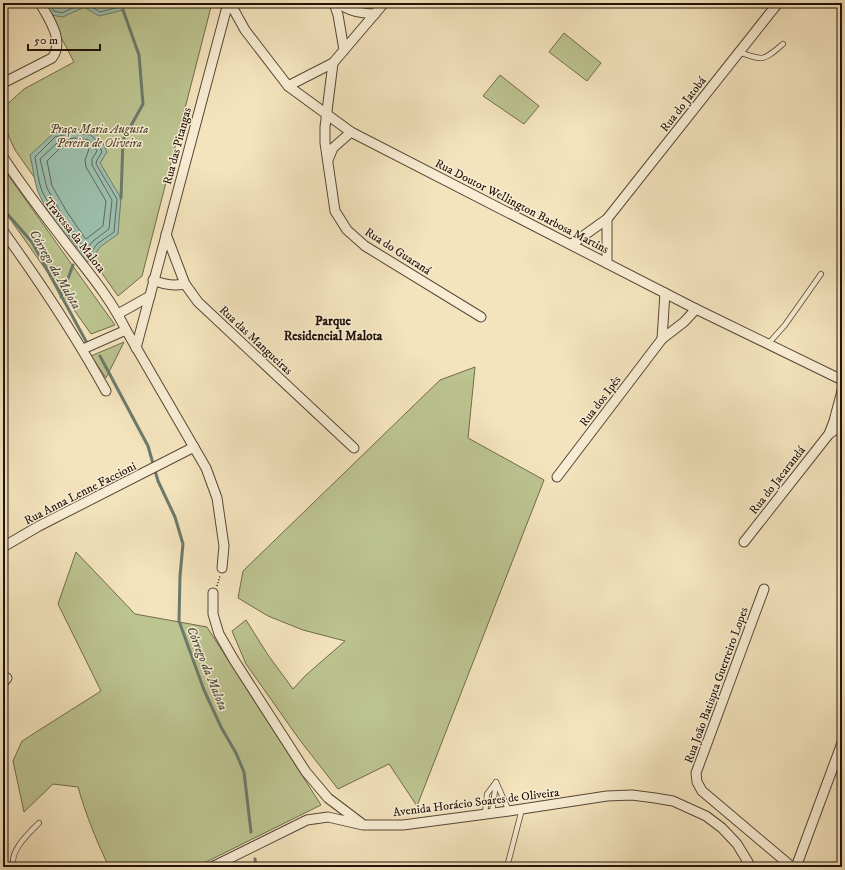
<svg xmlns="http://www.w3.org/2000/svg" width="845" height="870" viewBox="0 0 845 870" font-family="'IM FELL DW Pica',serif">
<rect width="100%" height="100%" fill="#f4e4bd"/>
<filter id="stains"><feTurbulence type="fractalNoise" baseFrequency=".005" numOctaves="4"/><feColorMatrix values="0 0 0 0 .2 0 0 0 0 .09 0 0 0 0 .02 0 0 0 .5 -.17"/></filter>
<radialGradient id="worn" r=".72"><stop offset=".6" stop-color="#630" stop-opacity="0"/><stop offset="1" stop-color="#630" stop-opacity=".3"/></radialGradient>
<!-- green -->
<g fill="#bcc490" stroke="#706b4c">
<path d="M 43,3 L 212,3 L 142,276 L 118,296 L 15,150 L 4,126 L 3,108 L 24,89 L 74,62 Z"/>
<path d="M 564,33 L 601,63 L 587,81 L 549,52 Z"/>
<path d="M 500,75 L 539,106 L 524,124 L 483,96 Z"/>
<path d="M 3,168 L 115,325 L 91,334 L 3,209 Z"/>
<path d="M 124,342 L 106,378 L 91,356 Z"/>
<path d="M 475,367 L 468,438 L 544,480 L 417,806 L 389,764 L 338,789 L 299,739 L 246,664 L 232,631 L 246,620 L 268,655 L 293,689 L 306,675 L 345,641 L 303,630 L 268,616 L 238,598 L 243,571 L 440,380 Z"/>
<path d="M 76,552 L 135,614 L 207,627 L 321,805 L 196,867 L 109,867 C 96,840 86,815 78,787 L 53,784 L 24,812 L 13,761 L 22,741 L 101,691 L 58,604 Z"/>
</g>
<!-- water -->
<g fill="#9cbfad" stroke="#6c7a6b">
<path d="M 45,3 L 126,3 L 123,10 L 99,16 L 84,7 L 63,17 L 51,15 Z"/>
<path d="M 75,129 L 93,131 L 102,141 L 107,152 L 100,163 L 121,198 L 118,234 L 100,247 L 90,261 L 86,262 C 70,247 47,212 38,192 C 34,181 33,167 30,155 L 54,133 Z"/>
</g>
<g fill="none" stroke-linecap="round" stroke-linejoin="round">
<!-- shore -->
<g stroke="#60685b" stroke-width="1">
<path d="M 49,3 L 54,11 L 62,13 L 83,3 L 87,4 L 100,12 L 119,7 L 121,3"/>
<path d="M 75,133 L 91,135 L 98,143 L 102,152 L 97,160 L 96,164 L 117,199 L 114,232 L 97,244 L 88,257 C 75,250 49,205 42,191 C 38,181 37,168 35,157 L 55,137 Z"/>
<path d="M 75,138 L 89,140 L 94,146 L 97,151 L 92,159 L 92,165 L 112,200 L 109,229 L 93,241 L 87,249 L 84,248 L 62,215 L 47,188 L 40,159 L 58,142 Z"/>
<path d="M 76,144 L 86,146 L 89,149 L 85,160 L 86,167 L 106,201 L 103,226 L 86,239 L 85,238 L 67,212 L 52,186 L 47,161 L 61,147 Z"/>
</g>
<!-- stream -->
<g stroke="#6c7a6b" stroke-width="3">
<path d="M 121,198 L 123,140 L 143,104 L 139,55 L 123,10"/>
<path d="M 3,209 L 32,242 L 87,343"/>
<path d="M 61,297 L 73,265"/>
<path d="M 100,356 L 148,446 L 158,481 L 175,517 L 183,544 L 180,576 L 179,621 L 204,690 L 221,727 L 236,753 L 244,772 L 251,832"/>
<path d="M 255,859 L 256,867"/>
</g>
<!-- service casing -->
<g stroke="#574636" stroke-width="6">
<g id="service">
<path d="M 739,52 C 764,61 763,61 783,44"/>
<path d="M 768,344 L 785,325 L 821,274"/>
<path d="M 496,782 L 509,811"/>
<path d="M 492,813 L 496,783"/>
<path d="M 485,814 L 487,794 L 496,782"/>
<path d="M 14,867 C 8,852 29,833 39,823"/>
<path d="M 507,867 L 522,809"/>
</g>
</g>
<!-- minor casing -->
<g stroke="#574636" stroke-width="11">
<g id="minor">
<path d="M 230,3 L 245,30 L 288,86 L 351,132 L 696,309 L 842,380"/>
<path d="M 334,3 L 338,15 L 344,50"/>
<path d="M 338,3 C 351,12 360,13 375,14"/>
<path d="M 333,63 L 325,127 L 325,143 L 335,211 L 347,230 L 365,246 L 481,317"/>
<path d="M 3,83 L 52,58 C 65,41 49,19 40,3"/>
<path d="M 288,86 L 333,63 L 384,3"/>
<path d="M 3,157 C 23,188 46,217 68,246 C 89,273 111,299 126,330 L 206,468 L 217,498 L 224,546 L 222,568"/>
<path d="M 328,160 L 333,148 L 351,132"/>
<path d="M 3,231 C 40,282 75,335 106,391"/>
<path d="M 166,234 L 185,284 L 198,302 L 354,448"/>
<path d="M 572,244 L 607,219 L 778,3"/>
<path d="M 607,263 L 607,219"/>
<path d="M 153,280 C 164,285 174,286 185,284"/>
<path d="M 118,314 L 150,296"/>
<path d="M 662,339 L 665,293"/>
<path d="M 136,348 L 228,3"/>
<path d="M 83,349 L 126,330"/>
<path d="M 829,434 L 834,421 L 842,391"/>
<path d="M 557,477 L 662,339 L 684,322 L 696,309"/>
<path d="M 744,542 L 829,434 L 842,425"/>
<path d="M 3,547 L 39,526 L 194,447"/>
<path d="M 764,589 L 696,773 L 697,782 L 702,791 L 792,867"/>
<path d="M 213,593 L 213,614 L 219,634 L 234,660 L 306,772 L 328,798 L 361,823"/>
<path d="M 3,683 L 7,678"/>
<path d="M 212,867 L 307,820 L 328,817 L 363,825 L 403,825 L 509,811 L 607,796 L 632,795 L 655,798 L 673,801 L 706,816 L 722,828 L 737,844 L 751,867"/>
<path d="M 796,867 L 842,743"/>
</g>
</g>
<!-- path -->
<path stroke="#231209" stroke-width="1.5" stroke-dasharray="1 2" stroke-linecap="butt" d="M 217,586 L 220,576"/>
<!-- service -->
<use href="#service" stroke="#f8edd4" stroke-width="4.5"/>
<!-- minor -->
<use href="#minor" stroke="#f8edd4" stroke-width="9"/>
</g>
<g text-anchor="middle" stroke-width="3" stroke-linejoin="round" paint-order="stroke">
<!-- street labels -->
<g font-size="12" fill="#231209" stroke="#f8edd4">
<text transform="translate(683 104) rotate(-52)" y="4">Rua do Jatobá</text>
<text transform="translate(177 146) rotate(-75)" y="4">Rua das Pitangas</text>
<text transform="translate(522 206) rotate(27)" y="4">Rua Doutor Wellington Barbosa Martins</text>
<text transform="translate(75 235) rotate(52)" y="4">Travessa da Malota</text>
<text transform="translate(398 251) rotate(33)" y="4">Rua do Guaraná</text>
<text transform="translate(256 340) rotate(43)" y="4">Rua das Mangueiras</text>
<text transform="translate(600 401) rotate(-53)" y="4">Rua dos Ipês</text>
<text transform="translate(777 480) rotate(-52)" y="4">Rua do Jacarandá</text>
<text transform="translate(80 493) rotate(-27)" y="4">Rua Anna Lenne Faccioni</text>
<text transform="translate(716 685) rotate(-70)" y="4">Rua João Batispta Guerreiro Lopes</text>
<text transform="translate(476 802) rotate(-7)" y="4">Avenida Horácio Soares de Oliveira</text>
</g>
<!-- park labels -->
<g font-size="12" font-style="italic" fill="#595038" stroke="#f8edd4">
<text x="99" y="133">Praça Maria Augusta<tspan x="99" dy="14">Pereira de Oliveira</tspan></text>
</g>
<!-- water labels -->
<g font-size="13" font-style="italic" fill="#4d4f42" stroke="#f8edd4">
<text transform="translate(56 269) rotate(60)" y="5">Córrego da Malota</text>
<text transform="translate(208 668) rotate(68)" y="5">Córrego da Malota</text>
</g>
<!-- neighbourhood labels -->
<g font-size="13" font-weight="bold" fill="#231209" stroke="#f8edd4">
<text x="333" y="325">Parque<tspan x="333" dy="15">Residencial Malota</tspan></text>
</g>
</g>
<!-- margin -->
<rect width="845" height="870" fill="none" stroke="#f4e4bd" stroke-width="16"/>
<rect x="4" y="4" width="837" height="862" fill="none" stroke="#231209" stroke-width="2"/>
<rect x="8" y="8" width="829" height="854" fill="none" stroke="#231209"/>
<!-- scale -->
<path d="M28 44v6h72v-6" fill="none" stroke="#231209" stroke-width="2"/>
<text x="34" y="44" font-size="12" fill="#231209" stroke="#f8edd4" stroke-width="3" paint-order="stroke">50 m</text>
<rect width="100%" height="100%" filter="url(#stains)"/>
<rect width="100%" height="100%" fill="url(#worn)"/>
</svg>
